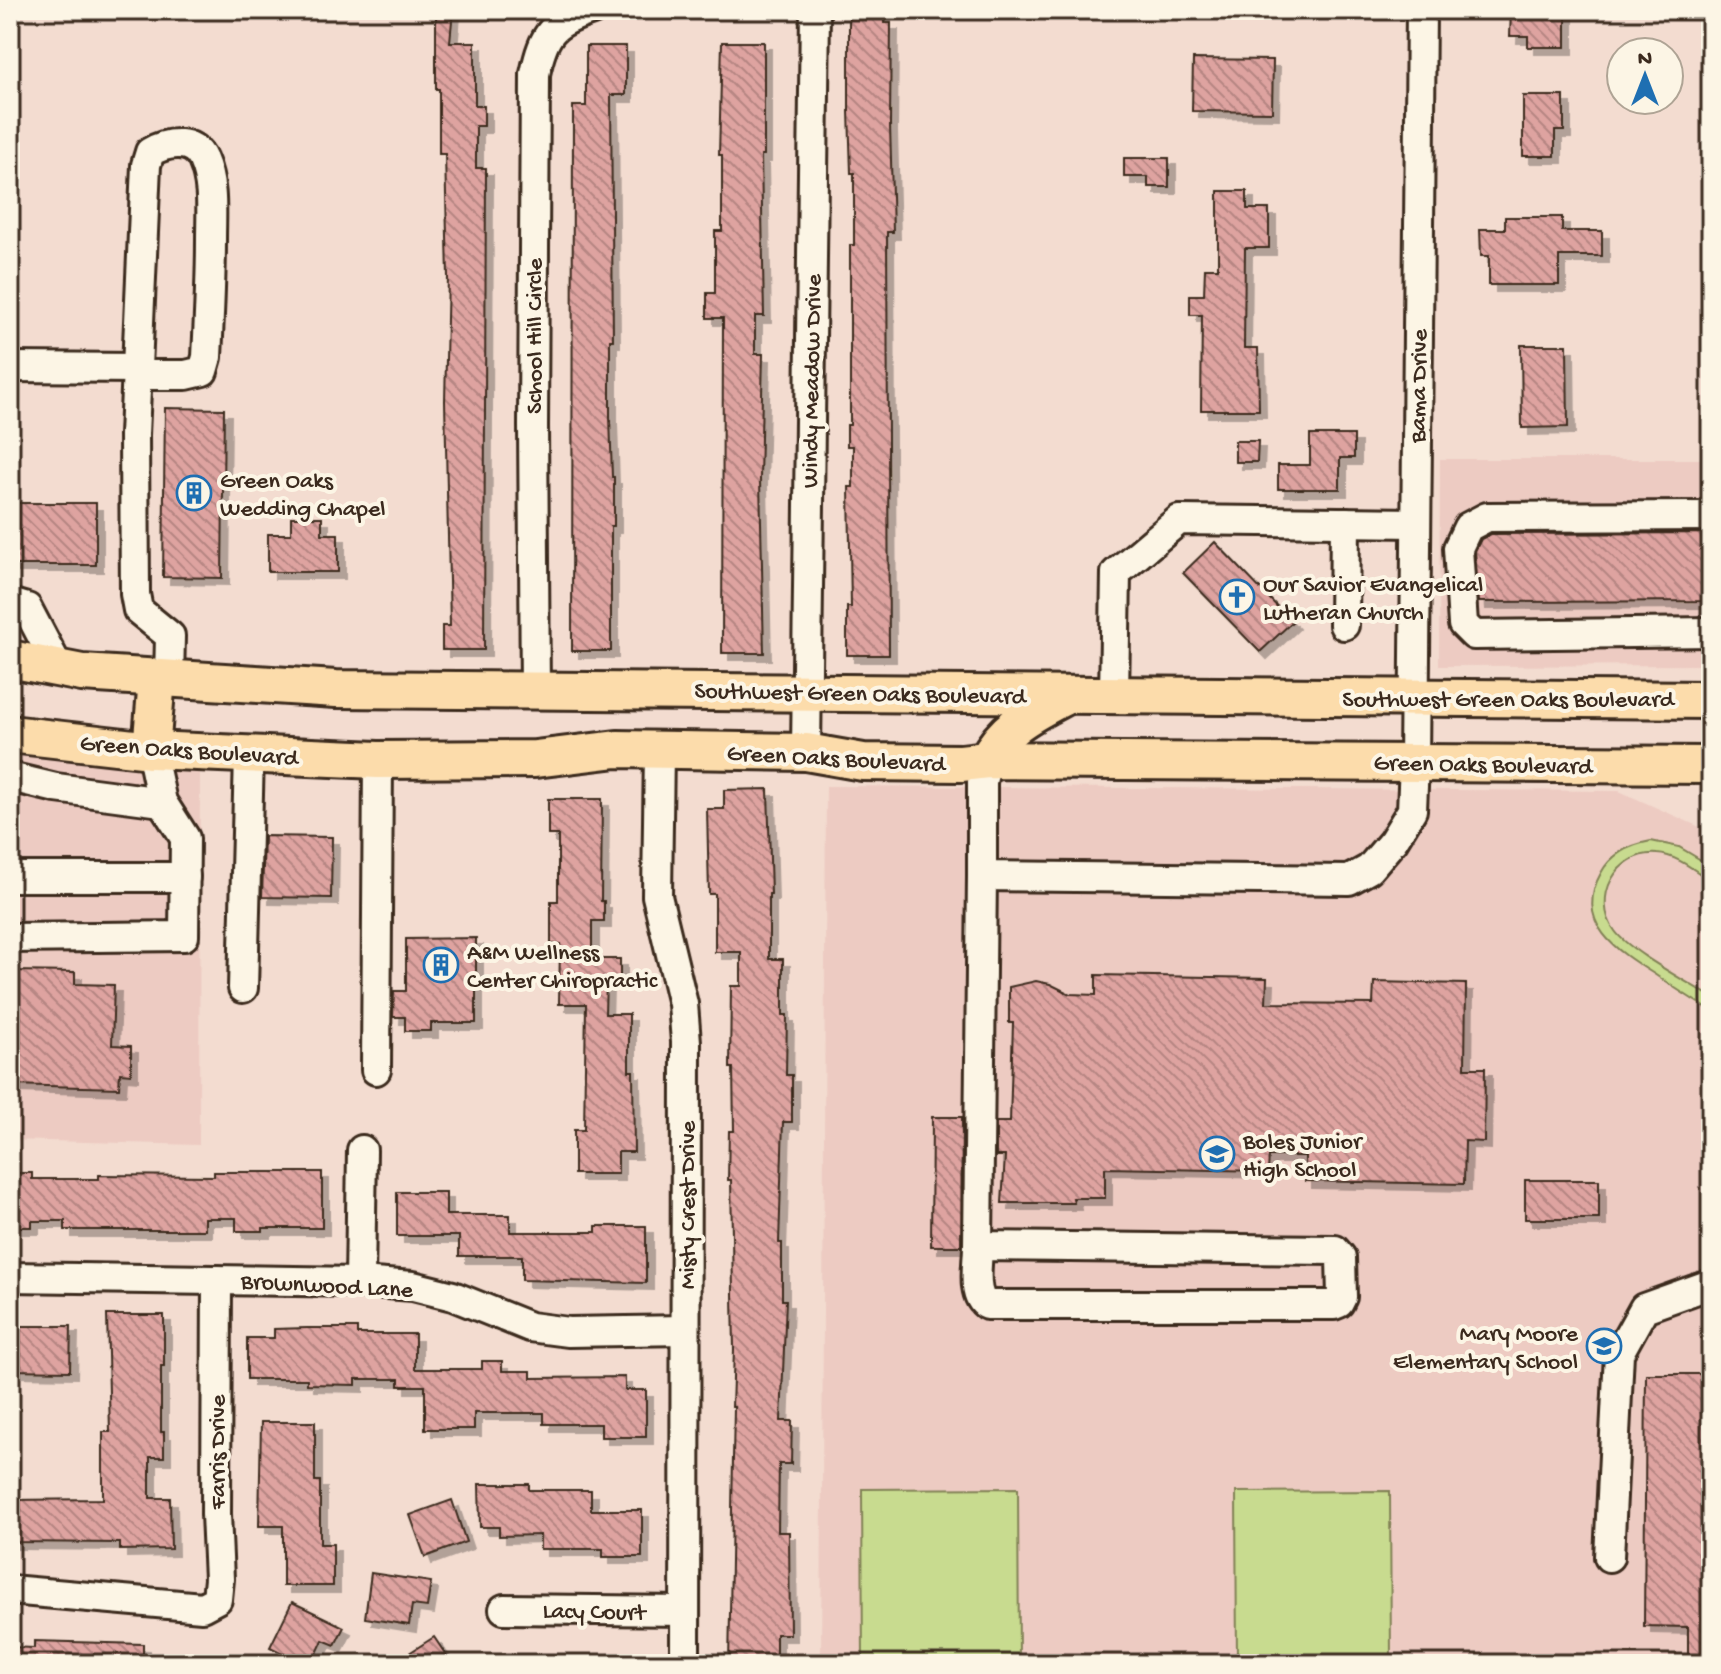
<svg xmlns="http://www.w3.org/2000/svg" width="1721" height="1674" viewBox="0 0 1721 1674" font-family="'Gochi Hand',sans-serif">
<defs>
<pattern id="building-back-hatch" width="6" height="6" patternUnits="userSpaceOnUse" patternTransform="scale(2)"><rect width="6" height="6" fill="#dea3a0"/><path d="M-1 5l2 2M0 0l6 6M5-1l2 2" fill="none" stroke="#b58582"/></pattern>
<filter id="shadow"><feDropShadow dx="7" dy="7" stdDeviation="0" flood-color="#0004"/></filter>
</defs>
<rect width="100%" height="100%" fill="#f3dcd0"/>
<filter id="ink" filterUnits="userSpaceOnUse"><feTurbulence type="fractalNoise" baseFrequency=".0125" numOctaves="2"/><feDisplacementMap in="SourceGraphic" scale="16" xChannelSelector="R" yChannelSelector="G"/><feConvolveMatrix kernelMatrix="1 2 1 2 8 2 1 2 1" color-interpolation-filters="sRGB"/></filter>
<g filter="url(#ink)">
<!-- built -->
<g fill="#edcbc2">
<path d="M 1440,459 L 1711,459 L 1711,665 L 1439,666 Z"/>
<path d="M 10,747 L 200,772 L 199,1145 L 10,1140 Z"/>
<path d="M 826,786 L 1619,791 L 1711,832 L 1711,1664 L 821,1664 Z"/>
</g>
<!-- pitch -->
<g fill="#c8db8f" stroke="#828256" stroke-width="2">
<path d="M 1651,841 L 1679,847 L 1711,866 L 1711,881 C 1694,870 1677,855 1657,854 C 1616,851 1591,899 1615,931 C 1629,951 1688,982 1711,997 L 1711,1011 C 1692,999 1673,987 1654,974 C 1617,951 1573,923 1601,873 C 1611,854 1629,845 1651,841 Z"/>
<path d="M 1018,1488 L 1019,1664 L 863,1664 L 862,1489 Z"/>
<path d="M 1390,1491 L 1391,1664 L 1237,1664 L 1236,1492 Z"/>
</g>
<!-- building -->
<g fill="url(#building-back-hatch)" stroke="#3b2a1e" stroke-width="2" filter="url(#shadow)">
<path d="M 436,10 L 453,10 L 450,42 L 475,42 L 475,106 L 484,106 L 484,126 L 476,126 L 476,168 L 486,168 L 484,650 L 442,650 L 442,626 L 450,626 L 445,401 L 448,277 L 445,154 L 439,154 L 439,89 L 436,89 Z"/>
<path d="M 849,10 L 884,10 L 884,23 L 891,23 L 890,124 L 893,232 L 887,232 L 889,655 L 847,655 L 847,607 L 851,607 L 849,487 L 853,487 L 853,446 L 847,446 L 847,425 L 850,425 L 850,245 L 854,245 L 854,173 L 851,173 L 849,111 Z"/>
<path d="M 1511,10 L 1566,10 L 1566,47 L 1528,47 L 1528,36 L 1510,36 Z"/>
<path d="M 722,42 L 764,42 L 764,155 L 761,155 L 764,316 L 755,316 L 755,354 L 763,354 L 760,479 L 764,653 L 722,653 L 723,318 L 707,318 L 707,293 L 715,293 L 715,231 L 722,231 L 722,155 L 719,155 Z"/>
<path d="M 586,46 L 626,46 L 626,95 L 611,95 L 613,340 L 610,340 L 610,416 L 612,477 L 614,477 L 614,526 L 611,526 L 611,651 L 572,651 L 573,106 L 586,106 Z"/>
<path d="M 1193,59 L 1273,60 L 1272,112 L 1192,111 Z"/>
<path d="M 1523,96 L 1564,96 L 1564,131 L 1555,131 L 1555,156 L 1523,156 Z"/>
<path d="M 1124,158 L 1169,158 L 1169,187 L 1148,187 L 1148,177 L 1124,177 Z"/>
<path d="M 1218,191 L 1247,191 L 1247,209 L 1269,209 L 1269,248 L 1245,248 L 1244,348 L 1258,348 L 1259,410 L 1201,410 L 1202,315 L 1190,315 L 1190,295 L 1204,295 L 1205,268 L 1218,268 Z"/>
<path d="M 1505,217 L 1562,217 L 1562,231 L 1602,231 L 1602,256 L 1559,256 L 1559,285 L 1489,285 L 1489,256 L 1481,256 L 1480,229 L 1505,229 Z"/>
<path d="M 1521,345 L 1567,345 L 1568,427 L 1522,428 Z"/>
<path d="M 165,408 L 224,409 L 222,578 L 163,577 Z"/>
<path d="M 1310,435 L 1354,435 L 1354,458 L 1340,458 L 1340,489 L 1278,489 L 1278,465 L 1310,465 Z"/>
<path d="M 1235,441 L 1258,441 L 1257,462 L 1235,462 Z"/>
<rect x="10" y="503" width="86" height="62"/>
<path d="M 291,517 L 322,517 L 322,534 L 338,534 L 338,572 L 268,572 L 268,534 L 291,534 Z"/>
<path d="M 1711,533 L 1711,601 L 1479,602 L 1475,551 L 1481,539 L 1491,534 Z"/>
<path d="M 1215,542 L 1292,622 L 1260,652 L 1183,573 Z"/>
<path d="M 768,789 L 771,894 L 769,894 L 769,959 L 783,959 L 783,1015 L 787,1015 L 786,1075 L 792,1075 L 792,1122 L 783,1122 L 779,1243 L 782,1243 L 782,1300 L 786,1300 L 781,1421 L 792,1421 L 791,1464 L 779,1464 L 778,1532 L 789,1532 L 790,1634 L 776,1634 L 776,1664 L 729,1664 L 734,1407 L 732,1407 L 734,1350 L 731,1180 L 728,1180 L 729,1131 L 734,1131 L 733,1068 L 730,1068 L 731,986 L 741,986 L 741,952 L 715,952 L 715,894 L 709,894 L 707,809 L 724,809 L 724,790 Z"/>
<path d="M 548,799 L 602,799 L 601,901 L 604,901 L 604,921 L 592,921 L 592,959 L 620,959 L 620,981 L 606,981 L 605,1014 L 629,1014 L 629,1071 L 633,1071 L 634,1152 L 618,1152 L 618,1174 L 574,1174 L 574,1130 L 584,1130 L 586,1004 L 559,1004 L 560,944 L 551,944 L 551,901 L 558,901 L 558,835 L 548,835 Z"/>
<path d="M 264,836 L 332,837 L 331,898 L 262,897 Z"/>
<path d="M 476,938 L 476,1023 L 431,1023 L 431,1031 L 405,1031 L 405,1017 L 393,1017 L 394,991 L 406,991 L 406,939 Z"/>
<path d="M 10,971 L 75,972 L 75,984 L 114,985 L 112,1045 L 131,1046 L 131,1074 L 120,1073 L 119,1088 L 10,1085 Z"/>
<path d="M 1096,975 L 1267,978 L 1266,1003 L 1373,1004 L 1374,982 L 1466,984 L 1465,1068 L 1485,1068 L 1484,1142 L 1465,1141 L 1464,1184 L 1305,1181 L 1305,1156 L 1269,1156 L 1268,1171 L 1105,1168 L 1105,1198 L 1073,1198 L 1074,1203 L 1002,1203 L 1005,1156 L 996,1156 L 996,1122 L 1010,1122 L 1013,1023 L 1009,1023 L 1009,987 L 1036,981 L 1050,984 L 1070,994 L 1096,995 Z"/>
<path d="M 932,1117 L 962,1117 L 961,1246 L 931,1246 Z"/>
<path d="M 214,1172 L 322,1172 L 322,1228 L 263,1228 L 263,1231 L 236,1231 L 236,1218 L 205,1218 L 205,1230 L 65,1230 L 65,1221 L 32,1221 L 32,1227 L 10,1227 L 10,1173 L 32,1173 L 32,1179 L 99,1179 L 99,1175 L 214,1176 Z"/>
<rect x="1525" y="1180" width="74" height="39"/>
<path d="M 397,1192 L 446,1192 L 446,1215 L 510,1215 L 510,1232 L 596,1232 L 596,1226 L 646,1226 L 646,1283 L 522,1280 L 522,1256 L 459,1256 L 459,1236 L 397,1236 Z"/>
<path d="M 107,1315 L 164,1315 L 164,1366 L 161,1366 L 161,1432 L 164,1432 L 164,1457 L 150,1457 L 150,1498 L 170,1498 L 171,1549 L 120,1550 L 120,1543 L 10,1542 L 10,1500 L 103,1499 L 103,1432 L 110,1432 Z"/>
<path d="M 10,1326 L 71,1326 L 70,1371 L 10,1370 Z"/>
<path d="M 307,1328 L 357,1328 L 357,1334 L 415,1334 L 415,1369 L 482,1369 L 482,1361 L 502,1361 L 502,1371 L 531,1371 L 531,1378 L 625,1377 L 625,1390 L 646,1390 L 646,1437 L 601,1437 L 601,1424 L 544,1424 L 544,1413 L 474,1413 L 474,1429 L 425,1429 L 425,1386 L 399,1386 L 399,1379 L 356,1379 L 356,1385 L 307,1384 L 307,1379 L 247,1379 L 247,1338 L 274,1338 L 274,1329 Z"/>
<path d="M 1646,1374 L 1711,1374 L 1711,1664 L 1688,1664 L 1688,1627 L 1644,1626 Z"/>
<path d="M 261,1422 L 315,1422 L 315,1481 L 320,1481 L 320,1544 L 333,1544 L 333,1586 L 283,1586 L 283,1526 L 259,1526 Z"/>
<path d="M 479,1484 L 529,1484 L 529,1490 L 591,1490 L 591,1510 L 642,1510 L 642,1557 L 603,1557 L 603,1549 L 540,1549 L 540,1535 L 499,1536 L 499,1527 L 480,1527 Z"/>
<path d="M 452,1500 L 466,1542 L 425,1557 L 410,1515 Z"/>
<path d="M 371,1573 L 431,1582 L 427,1607 L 412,1605 L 409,1625 L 365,1618 Z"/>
<path d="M 292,1602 L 344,1627 L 335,1645 L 323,1640 L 312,1664 L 305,1664 L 270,1647 Z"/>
<path d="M 434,1637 L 452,1664 L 392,1664 Z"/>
<path d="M 34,1641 L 143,1644 L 143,1664 L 10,1664 L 10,1647 L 34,1648 Z"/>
</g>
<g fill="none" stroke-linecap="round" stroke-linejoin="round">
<!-- minor casing -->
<g stroke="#3b2a1e" stroke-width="34">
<g id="minor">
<path d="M 10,367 L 138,368"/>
<path d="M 137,375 L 186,375 L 203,371 L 207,357 C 209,318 211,279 211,240 C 211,213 214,185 203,160 C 194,138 167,142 150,152 L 146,165 L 134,435 L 135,594 L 138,610 L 170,636 L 169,680"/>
<path d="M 1711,516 L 1487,517 L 1468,527 L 1458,548 L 1463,624 L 1474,635 L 1711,632"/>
<path d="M 10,603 L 27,608 L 59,669"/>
<path d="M 1344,625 L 1345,522"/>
<path d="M 535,691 L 533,426 L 535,74 C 544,32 552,23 592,10"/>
<path d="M 1114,695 L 1116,573 L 1179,520 L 1416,523"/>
<path d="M 659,750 L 657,896 L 683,1004 L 686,1042 L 685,1664"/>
<path d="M 806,752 L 815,10"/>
<path d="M 987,760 L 982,782 L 982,876 L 1349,880 L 1369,869 L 1393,841 L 1412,810 L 1414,763 L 1421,10"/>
<path d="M 10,777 L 56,788 L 162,802"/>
<path d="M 10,877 L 185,877"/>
<path d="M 10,938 L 184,936 L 185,838 L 162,802 L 151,750"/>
<path d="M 243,988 L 249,755"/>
<path d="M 376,1070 L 378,760"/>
<path d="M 978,1246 L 1335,1250 L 1341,1257 L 1342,1297 L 1339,1303 L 1334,1305 L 987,1305 C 971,1295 978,1264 978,1246 L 982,876"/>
<path d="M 10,1277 L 360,1282 L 413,1286 L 453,1296 L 530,1327 L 568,1332 L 685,1330"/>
<path d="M 360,1282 L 362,1150"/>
<path d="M 1609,1557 L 1619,1353 L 1644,1308 L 1711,1284"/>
<path d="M 10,1590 L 202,1607 L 217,1599 L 219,1579 L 216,1514 L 217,1280"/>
<path d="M 504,1609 L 685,1611"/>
</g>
</g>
<!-- major casing -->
<g stroke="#3b2a1e" stroke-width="42">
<g id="major">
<path d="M 10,659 L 82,673 L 336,689 L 1711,700"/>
<path d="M 10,734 L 151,750 L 378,760 L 535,759 L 617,749 L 806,752 L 863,762 L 961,763 L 987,760 L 1711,765"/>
<path d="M 151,750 L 157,679"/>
<path d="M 987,760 C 1004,726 1033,713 1065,696"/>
</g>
</g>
<!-- minor -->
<use href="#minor" stroke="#fcf5e5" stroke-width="28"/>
<!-- major -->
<use href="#major" stroke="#fcdcab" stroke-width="36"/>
</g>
</g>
<!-- icons -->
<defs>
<g id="building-ring" transform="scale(1.8)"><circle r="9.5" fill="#fcf5e5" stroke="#1f6fb2" stroke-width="1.5"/><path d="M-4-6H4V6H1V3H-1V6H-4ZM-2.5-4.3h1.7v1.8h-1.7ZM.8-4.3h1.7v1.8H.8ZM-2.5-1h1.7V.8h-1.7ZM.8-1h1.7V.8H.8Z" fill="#1f6fb2"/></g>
<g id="church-ring" transform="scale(1.8)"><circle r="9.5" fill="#fcf5e5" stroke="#1f6fb2" stroke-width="1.5"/><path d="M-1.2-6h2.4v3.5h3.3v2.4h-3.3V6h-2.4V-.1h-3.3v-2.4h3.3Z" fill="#1f6fb2"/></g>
<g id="school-ring" transform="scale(1.8)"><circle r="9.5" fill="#fcf5e5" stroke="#1f6fb2" stroke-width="1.5"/><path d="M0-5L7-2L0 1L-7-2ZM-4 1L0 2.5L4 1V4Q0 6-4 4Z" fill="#1f6fb2"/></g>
</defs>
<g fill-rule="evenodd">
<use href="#building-ring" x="194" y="493"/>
<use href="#church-ring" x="1237" y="597"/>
<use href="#building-ring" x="441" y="965"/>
<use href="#school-ring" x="1217" y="1154"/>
<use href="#school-ring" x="1604" y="1346"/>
</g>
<g text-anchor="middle" stroke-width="8" stroke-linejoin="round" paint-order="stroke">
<!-- street labels -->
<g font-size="24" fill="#3b2a1e" stroke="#fcf5e5">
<text transform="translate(533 336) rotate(-90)" y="8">School Hill Circle</text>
<text transform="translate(810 381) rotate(-89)" y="8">Windy Meadow Drive</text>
<text transform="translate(1417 386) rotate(-89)" y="8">Bama Drive</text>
<text transform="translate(860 692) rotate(1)" y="8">Southwest Green Oaks Boulevard</text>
<text x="1508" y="706">Southwest Green Oaks Boulevard</text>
<text transform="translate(189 749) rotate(4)" y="8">Green Oaks Boulevard</text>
<text transform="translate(836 757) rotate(3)" y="8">Green Oaks Boulevard</text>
<text transform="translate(1483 763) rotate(1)" y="8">Green Oaks Boulevard</text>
<text transform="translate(686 1205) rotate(-90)" y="8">Misty Crest Drive</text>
<text transform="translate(327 1284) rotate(3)" y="8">Brownwood Lane</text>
<text transform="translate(216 1452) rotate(-90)" y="8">Farris Drive</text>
<text transform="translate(594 1610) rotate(1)" y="8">Lacy Court</text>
</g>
<!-- poi labels -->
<g font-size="24" fill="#3b2a1e" stroke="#fcf5e5" text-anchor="start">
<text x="220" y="487">Green Oaks<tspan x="220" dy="28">Wedding Chapel</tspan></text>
<text x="1263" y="591">Our Savior Evangelical<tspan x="1263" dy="28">Lutheran Church</tspan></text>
<text x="467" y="959">A&amp;M Wellness<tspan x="467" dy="28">Center Chiropractic</tspan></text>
<text x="1243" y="1148">Boles Junior<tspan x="1243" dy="28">High School</tspan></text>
<text x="1578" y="1340" text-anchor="end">Mary Moore<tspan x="1578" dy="28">Elementary School</tspan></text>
</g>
</g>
<!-- margin -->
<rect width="1721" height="1674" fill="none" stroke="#fcf5e5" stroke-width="40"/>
<rect x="20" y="20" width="1681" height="1634" fill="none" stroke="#3b2a1e" stroke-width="3" filter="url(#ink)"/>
<!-- north arrow -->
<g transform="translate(1645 76)"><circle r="38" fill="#fcf5e5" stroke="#afa495" stroke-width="2"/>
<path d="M0-6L14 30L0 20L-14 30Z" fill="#1f6fb2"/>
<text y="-12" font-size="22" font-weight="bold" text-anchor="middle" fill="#3b2a1e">N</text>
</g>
</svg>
